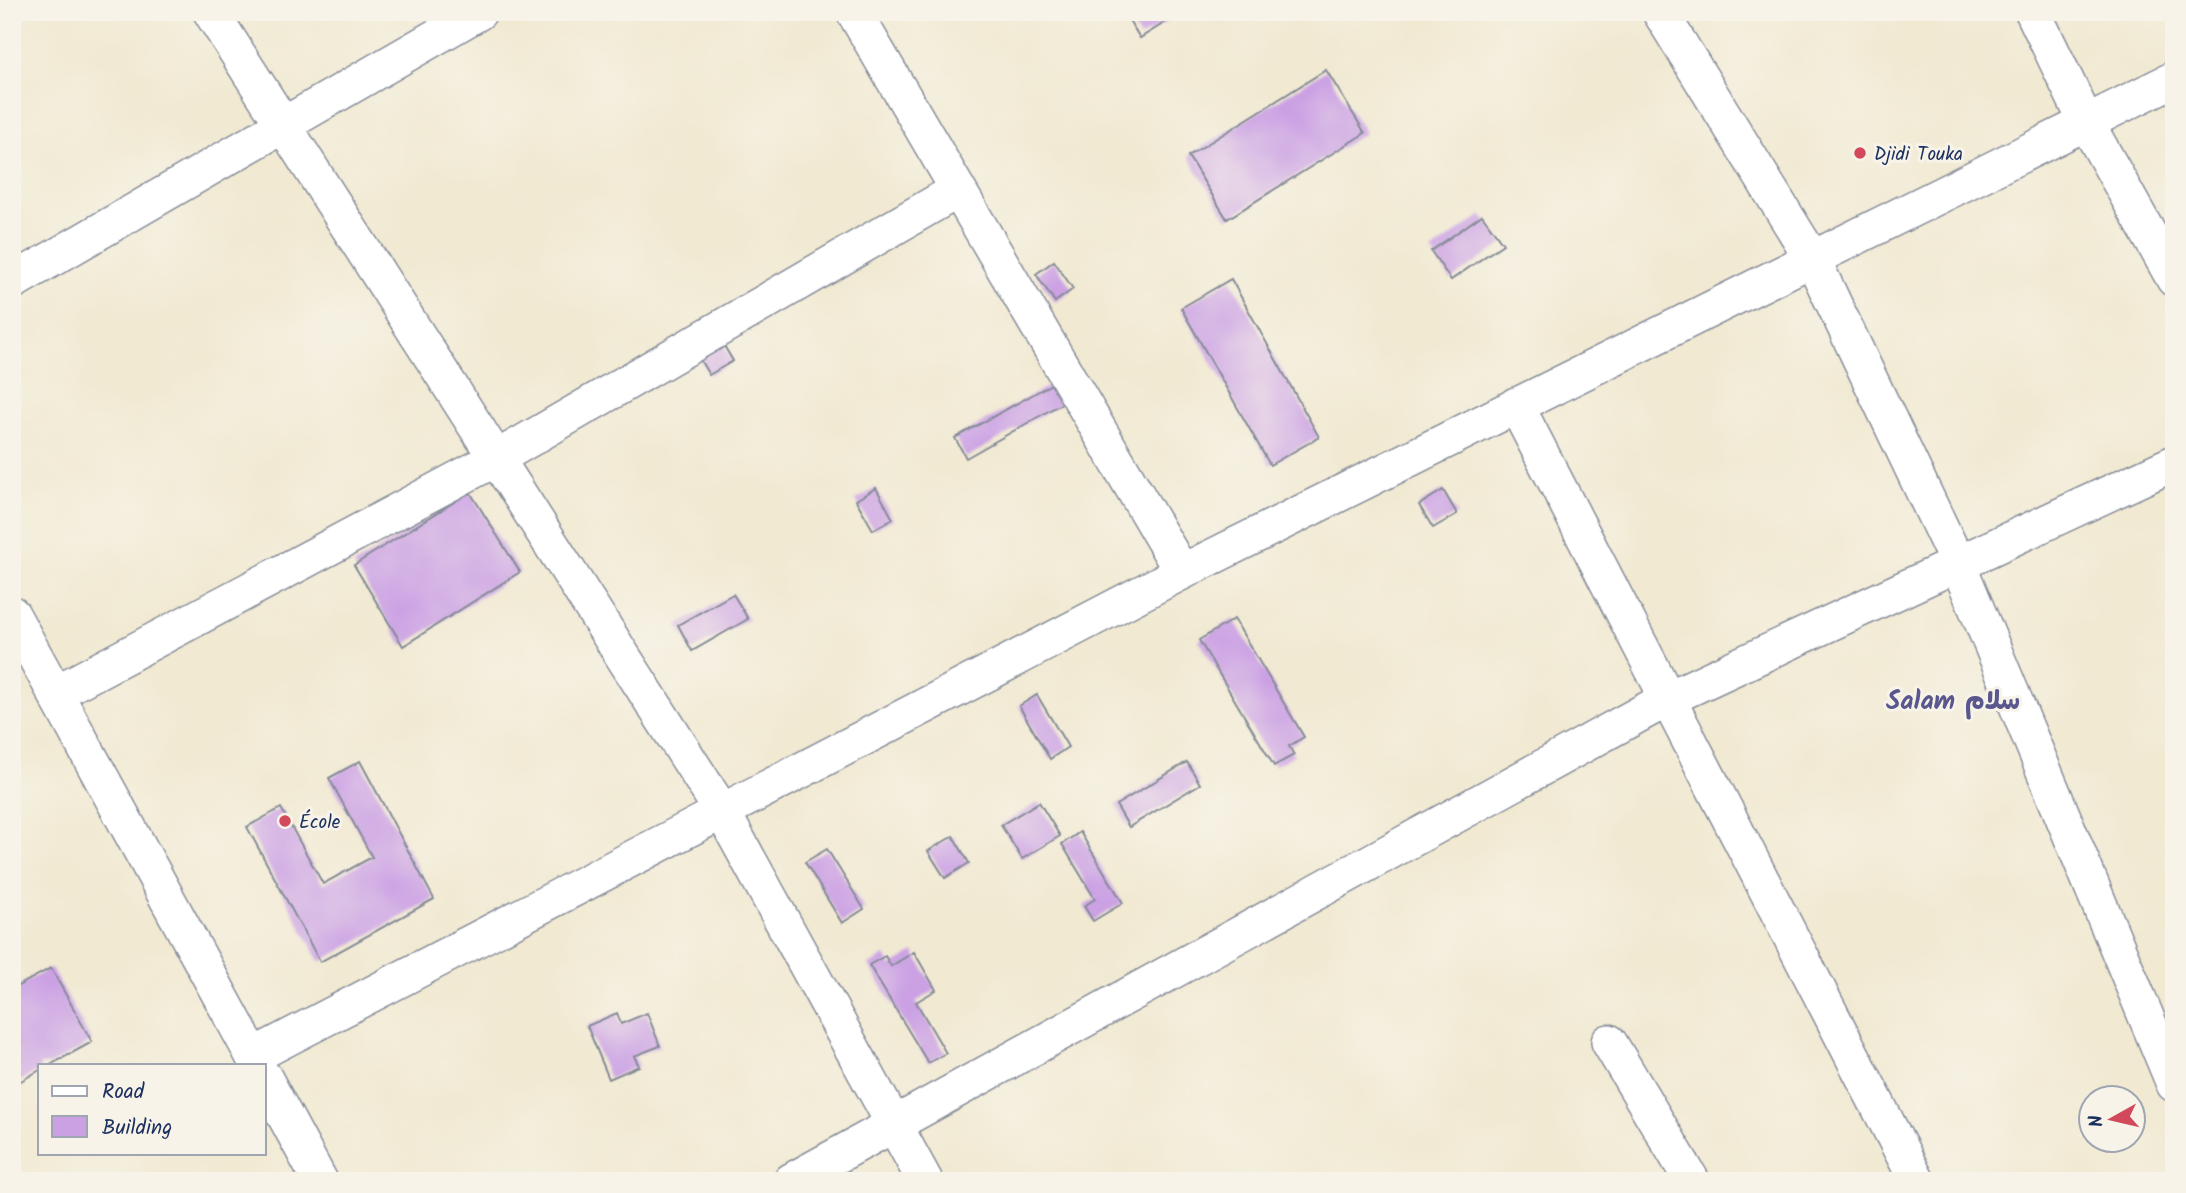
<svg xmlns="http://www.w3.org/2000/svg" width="2186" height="1193" viewBox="0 0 2186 1193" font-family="Kalam,'Playpen Sans Arabic',sans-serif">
<rect width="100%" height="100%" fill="#f7f3e8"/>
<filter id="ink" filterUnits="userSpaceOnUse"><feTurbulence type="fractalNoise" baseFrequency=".0143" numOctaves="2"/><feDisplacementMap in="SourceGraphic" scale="14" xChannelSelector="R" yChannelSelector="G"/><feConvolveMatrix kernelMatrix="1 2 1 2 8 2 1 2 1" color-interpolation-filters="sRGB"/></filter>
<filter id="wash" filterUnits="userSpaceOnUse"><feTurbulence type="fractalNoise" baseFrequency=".00686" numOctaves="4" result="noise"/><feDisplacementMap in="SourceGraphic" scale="28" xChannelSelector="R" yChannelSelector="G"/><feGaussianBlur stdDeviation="1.57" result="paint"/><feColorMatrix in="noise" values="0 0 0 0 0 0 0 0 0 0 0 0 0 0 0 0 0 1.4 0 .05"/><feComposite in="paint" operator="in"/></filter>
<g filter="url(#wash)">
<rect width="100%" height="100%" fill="#f1e9d2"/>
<g id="blocks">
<!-- building -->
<g fill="#cba1e4">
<path d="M 1124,12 L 1182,12 L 1140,38 Z"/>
<path d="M 1326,70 L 1365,133 L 1227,219 L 1188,156 Z"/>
<path d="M 1482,215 L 1503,244 L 1451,280 L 1431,251 Z"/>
<path d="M 1054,261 L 1073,289 L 1055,302 L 1036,274 Z"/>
<path d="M 1231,279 L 1319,437 L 1270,465 L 1181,308 Z"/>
<path d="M 723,344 L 733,361 L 709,375 L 699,358 Z"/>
<path d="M 1055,382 L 1066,401 L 966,458 L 955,438 Z"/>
<path d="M 876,488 L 893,519 L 873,530 L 856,500 Z"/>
<path d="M 1443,490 L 1457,514 L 1433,528 L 1419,505 Z"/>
<path d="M 470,492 L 520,572 L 403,646 L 354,565 Z"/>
<path d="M 733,594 L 748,619 L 692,651 L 678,625 Z"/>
<path d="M 1234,619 L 1304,737 L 1289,746 L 1294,755 L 1274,766 L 1199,640 Z"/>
<path d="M 1037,695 L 1068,747 L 1050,759 L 1019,706 Z"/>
<path d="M 360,761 L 434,899 L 320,962 L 247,827 L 281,808 L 323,884 L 372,857 L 329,778 Z"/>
<path d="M 1187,762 L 1200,784 L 1129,827 L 1116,805 Z"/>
<path d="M 1039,802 L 1060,836 L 1022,859 L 1001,825 Z"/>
<path d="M 1080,832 L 1123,903 L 1093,921 L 1084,906 L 1095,899 L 1062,844 Z"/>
<path d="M 953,836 L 969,863 L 945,878 L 928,851 Z"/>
<path d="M 827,849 L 864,909 L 842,923 L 805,862 Z"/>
<path d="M 914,952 L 936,990 L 916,1002 L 946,1053 L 928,1063 L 869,965 L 885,956 L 891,966 Z"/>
<path d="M 51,968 L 92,1042 L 50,1065 L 40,1065 L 40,1070 L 12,1086 L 12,989 Z"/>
<path d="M 617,1013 L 621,1024 L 647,1013 L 660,1046 L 634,1056 L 639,1066 L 609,1079 L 587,1026 Z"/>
</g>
</g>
</g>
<g filter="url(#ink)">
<use href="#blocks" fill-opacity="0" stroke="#868c98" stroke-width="2"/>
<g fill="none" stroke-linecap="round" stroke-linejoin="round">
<!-- minor casing -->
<g stroke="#868c98" stroke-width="38">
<g id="minor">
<path d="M 211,12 L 723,813 L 925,1181"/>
<path d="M 854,12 L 1182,572"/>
<path d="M 1660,12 L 1812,258 L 1958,564 L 2174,1084"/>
<path d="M 2033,12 L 2086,122 L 2174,279"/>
<path d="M 12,282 L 479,12"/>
<path d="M 1516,405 L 1917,1181"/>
<path d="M 12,614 L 258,1065"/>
<path d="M 56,693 L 497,458 L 958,190"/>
<path d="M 1609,1042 L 1692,1181"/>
<path d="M 253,1056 L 1182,572 L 2174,79"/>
<path d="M 264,1077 L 320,1181"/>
<path d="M 791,1181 L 1667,699 L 2174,463"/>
</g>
</g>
<!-- minor -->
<use href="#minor" stroke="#fff" stroke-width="35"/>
</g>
</g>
<!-- markers -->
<g fill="#d1495b" stroke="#f7f3e8" stroke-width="2.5">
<circle cx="1860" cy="153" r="7"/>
<circle cx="285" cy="821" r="7"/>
</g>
<g text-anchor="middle" stroke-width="6" stroke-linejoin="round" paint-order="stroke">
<!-- poi labels -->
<g font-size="19" fill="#1b2f5e" stroke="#f7f3e8" text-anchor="start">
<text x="1874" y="160">Djidi Touka</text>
<text x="299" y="828">École</text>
</g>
<!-- district labels -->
<g font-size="26" font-weight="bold" fill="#59578d" stroke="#f7f3e8">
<text x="1953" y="709">Salam سلام</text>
</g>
</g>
<!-- margin -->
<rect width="2186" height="1193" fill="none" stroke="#f7f3e8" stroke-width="42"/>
<!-- legend -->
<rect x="38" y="1064" width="228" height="91" fill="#f7f3e8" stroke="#9fa5b1" stroke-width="2"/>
<rect x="52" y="1086" width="35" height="10" fill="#ffffff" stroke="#9fa5b1" stroke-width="2"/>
<text x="102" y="1098" font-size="21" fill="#1b2f5e">Road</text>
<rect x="52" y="1116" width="35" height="21" fill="#cba1e4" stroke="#9fa5b1" stroke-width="2"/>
<text x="102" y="1134" font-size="21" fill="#1b2f5e">Building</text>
<!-- north arrow -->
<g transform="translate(2112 1119) rotate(262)"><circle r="33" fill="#f7f3e8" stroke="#9fa5b1" stroke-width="2"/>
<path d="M0-5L12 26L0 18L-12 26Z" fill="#d1495b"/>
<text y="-10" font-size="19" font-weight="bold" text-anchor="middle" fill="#1b2f5e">N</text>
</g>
</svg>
